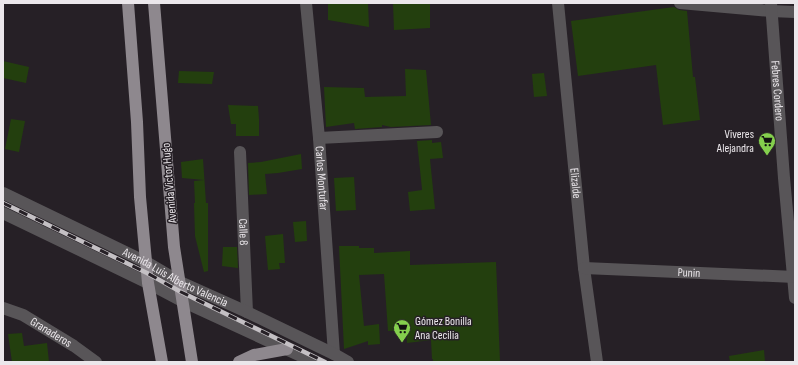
<svg xmlns="http://www.w3.org/2000/svg" width="798" height="365" viewBox="0 0 798 365" font-family="'Sofia Sans Condensed',sans-serif">
<rect width="100%" height="100%" fill="#262026"/>
<!-- building -->
<g fill="#233f0e">
<path d="M 328,3 L 368,3 L 369,27 L 328,20 Z"/>
<path d="M 393,3 L 430,3 L 430,28 L 394,30 Z"/>
<path d="M 674,7 L 679,10 L 687,11 L 693,77 L 695,77 L 700,120 L 663,125 L 656,65 L 578,76 L 571,21 Z"/>
<path d="M 3,61 L 29,67 L 26,83 L 3,78 Z"/>
<path d="M 405,69 L 426,70 L 431,125 L 391,127 L 382,125 L 382,127 L 355,129 L 354,123 L 326,127 L 324,87 L 364,88 L 365,97 L 406,96 Z"/>
<path d="M 179,71 L 214,72 L 212,84 L 178,83 Z"/>
<path d="M 544,73 L 547,96 L 534,97 L 532,74 Z"/>
<path d="M 228,105 L 258,106 L 259,119 L 259,136 L 236,136 L 236,124 L 231,124 Z"/>
<path d="M 11,119 L 25,121 L 19,152 L 5,149 Z"/>
<path d="M 432,140 L 432,143 L 441,142 L 443,158 L 430,159 L 435,209 L 410,211 L 408,192 L 422,190 L 422,189 L 417,141 Z"/>
<path d="M 301,154 L 302,169 L 278,173 L 265,174 L 267,194 L 249,195 L 248,163 L 261,162 Z"/>
<path d="M 203,159 L 206,203 L 208,203 L 208,271 L 204,272 L 195,236 L 194,203 L 195,203 L 194,181 L 204,180 L 182,178 L 181,162 Z"/>
<path d="M 354,177 L 356,210 L 336,211 L 334,178 Z"/>
<path d="M 306,221 L 307,241 L 295,242 L 293,222 Z"/>
<path d="M 283,234 L 285,263 L 279,263 L 280,269 L 268,270 L 265,236 Z"/>
<path d="M 339,246 L 359,246 L 359,248 L 374,248 L 374,253 L 410,251 L 410,265 L 496,262 L 500,362 L 433,362 L 433,359 L 432,359 L 431,340 L 407,343 L 406,330 L 388,331 L 384,274 L 359,275 L 364,326 L 379,324 L 380,344 L 368,345 L 368,341 L 344,349 Z"/>
<path d="M 223,247 L 237,247 L 238,268 L 222,266 Z"/>
<path d="M 22,333 L 24,346 L 47,343 L 49,362 L 12,362 L 8,334 Z"/>
<path d="M 764,350 L 765,362 L 730,362 L 729,356 Z"/>
</g>
<g fill="none" stroke-linecap="round" stroke-linejoin="round">
<!-- minor -->
<g stroke="#585558" stroke-width="12">
<path id="s1" d="M 306,3 L 319,138 L 334,354"/>
<path id="s2" d="M 558,3 L 584,268 L 597,362"/>
<path d="M 680,3 L 771,11 L 795,12"/>
<path id="s3" d="M 771,3 L 784,178 L 795,298"/>
<path d="M 319,138 L 437,132"/>
<path id="s4" d="M 240,152 L 247,312"/>
<path id="s5" d="M 3,193 L 146,262 L 180,282 L 247,312 L 334,354 L 348,362"/>
<path d="M 3,213 L 148,283 L 182,301 L 314,362"/>
<path id="s6" d="M 584,268 L 795,277"/>
<path id="s7" d="M 3,308 L 23,315 L 74,346 L 96,362"/>
</g>
<!-- major -->
<g stroke="#8e888e" stroke-width="12">
<path d="M 128,3 L 137,122 L 140,197 L 148,283 L 162,362"/>
<path d="M 154,3 L 174,247 L 192,362"/>
<path d="M 239,362 L 254,355 L 287,349"/>
</g>
<!-- rail casing -->
<g stroke="#c4c0c4" stroke-width="4.5">
<path id="rail" d="M 3,203 L 147,273 L 181,292 L 325,362"/>
</g>
<!-- rail -->
<use href="#rail" stroke="#262026" stroke-width="3" stroke-dasharray="9" stroke-linecap="butt"/>
</g>
<!-- icons -->
<defs>
<g id="supermarket-pin" transform="scale(0.9)"><path d="M0 17L-7.5 6A9.5 9.5 0 1 1 7.5 6Z" fill="#84cf4d" stroke="#262026"/><path d="M-6-5.5h2.5l.6 2H6L4.5 2H-2.5L-4.4-4H-6ZM-1.5 3.2a1.3 1.3 0 1 0 .1 0ZM3 3.2a1.3 1.3 0 1 0 .1 0Z" fill="#111"/></g>
</defs>
<g fill-rule="evenodd">
<use href="#supermarket-pin" x="767" y="141"/>
<use href="#supermarket-pin" x="402" y="328"/>
</g>
<g text-anchor="middle" stroke-width="3" stroke-linejoin="round" paint-order="stroke">
<!-- street labels -->
<g font-size="12" fill="#ebe7eb" stroke="#262026">
<text dy="4" stroke="none"><textPath href="#s3" startOffset="88">Febres Cordero</textPath></text>
<text dy="4" stroke="none"><textPath href="#s1" startOffset="176">Carlos Montufar</textPath></text>
<text transform="translate(169 183) rotate(-95)" y="4">Avenida Victor Hugo</text>
<text dy="4" stroke="none"><textPath href="#s2" startOffset="181">Elizalde</textPath></text>
<text dy="4" stroke="none"><textPath href="#s4" startOffset="80">Calle 8</textPath></text>
<text dy="4" stroke="none"><textPath href="#s6" startOffset="105">Punin</textPath></text>
<text dy="4" stroke="none"><textPath href="#s5" startOffset="192">Avenida Luis Alberto Valencia</textPath></text>
<text dy="4" stroke="none"><textPath href="#s7" startOffset="54">Granaderos</textPath></text>
</g>
<!-- poi labels -->
<g font-size="12" fill="#ebe7eb" stroke="#262026" text-anchor="end">
<text x="754" y="138">Viveres<tspan x="754" dy="14">Alejandra</tspan></text>
<text x="415" y="325" text-anchor="start">Gómez Bonilla<tspan x="415" dy="14">Ana Cecilia</tspan></text>
</g>
</g>
<!-- border -->
<rect width="798" height="365" fill="none" stroke="#ebe7eb" stroke-width="8"/>
</svg>
